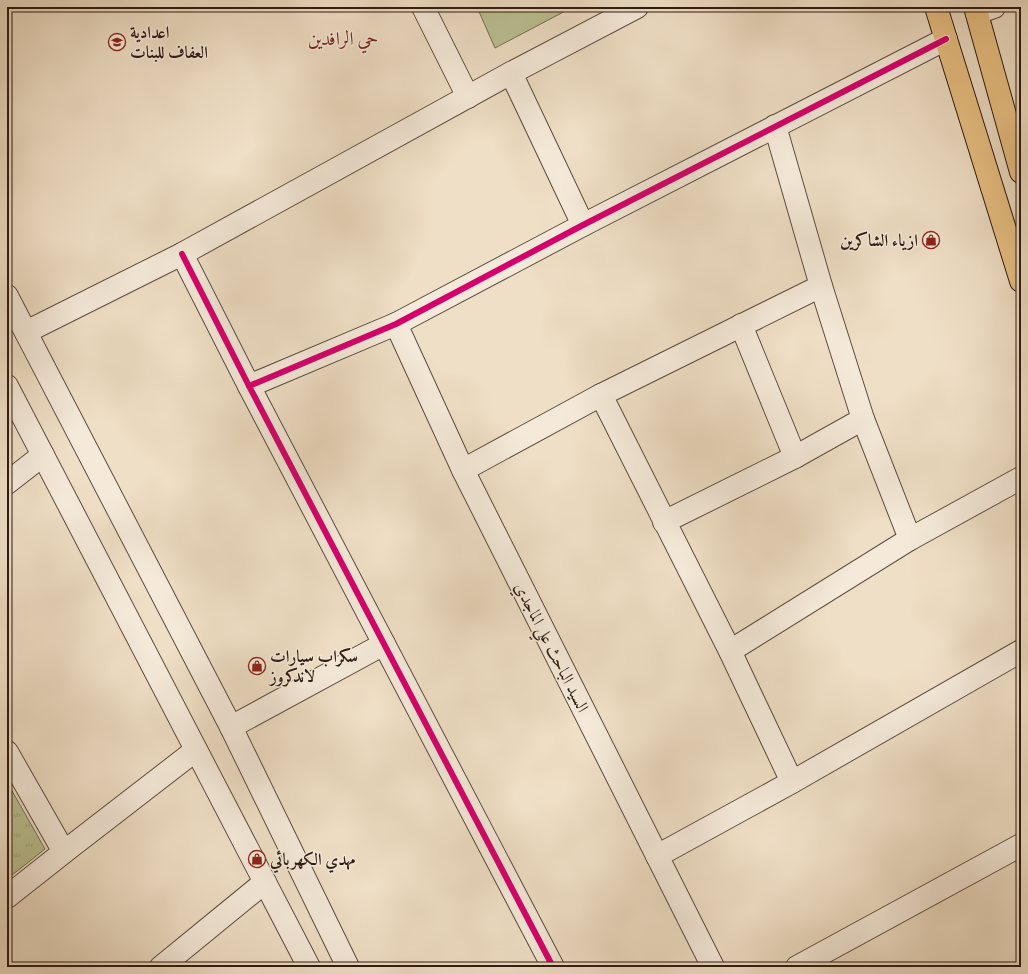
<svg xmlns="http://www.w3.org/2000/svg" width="1028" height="974" viewBox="0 0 1028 974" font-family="'Sorts Mill Goudy',Amiri,serif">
<defs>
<pattern id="park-tufts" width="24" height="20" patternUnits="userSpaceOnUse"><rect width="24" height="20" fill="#bbc193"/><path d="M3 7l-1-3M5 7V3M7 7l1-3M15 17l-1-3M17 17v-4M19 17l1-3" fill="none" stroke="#a1a57e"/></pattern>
</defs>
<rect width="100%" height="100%" fill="#efdfc6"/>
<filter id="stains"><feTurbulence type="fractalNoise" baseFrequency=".005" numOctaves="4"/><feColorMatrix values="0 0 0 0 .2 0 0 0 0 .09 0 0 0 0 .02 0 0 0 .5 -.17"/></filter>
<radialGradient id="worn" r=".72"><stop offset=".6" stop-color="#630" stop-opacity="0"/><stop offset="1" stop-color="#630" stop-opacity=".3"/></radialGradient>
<!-- grass -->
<path fill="#bbc193" stroke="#746e53" d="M 477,7 L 573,7 L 495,48 Z"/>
<!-- park -->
<path fill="url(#park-tufts)" stroke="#746e53" d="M 7,782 L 45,849 L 7,879 Z"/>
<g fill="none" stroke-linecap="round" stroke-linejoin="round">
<!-- minor casing -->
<g stroke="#5e4c40" stroke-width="24">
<g id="minor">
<path d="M 423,7 L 468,97"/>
<path d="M 977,13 L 994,7"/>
<path d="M 511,73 L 583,225"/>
<path d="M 182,254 L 249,386 L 553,967"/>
<path d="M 7,296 L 231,727 L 348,967"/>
<path d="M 396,324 L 463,470 L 713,967"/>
<path d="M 741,325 L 795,457"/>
<path d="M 26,332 L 182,254 L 511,73 L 637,7"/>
<path d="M 7,386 L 309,967"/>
<path d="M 249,386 L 396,324 L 583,225 L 946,39"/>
<path d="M 601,395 L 730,651 L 792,782"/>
<path d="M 863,419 L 910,539"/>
<path d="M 463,470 L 601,395 L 821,286"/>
<path d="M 7,483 L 43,455"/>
<path d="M 664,522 L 795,457 L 863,419 L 821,286 L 775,126"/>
<path d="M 730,651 L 910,539 L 1021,478"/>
<path d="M 231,727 L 384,644"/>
<path d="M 7,752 L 64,852 L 7,897"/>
<path d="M 64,852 L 196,750"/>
<path d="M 657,856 L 792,782 L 1021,651"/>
<path d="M 161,967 L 265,882"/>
<path d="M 797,967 L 1021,845"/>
</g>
</g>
<!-- major casing -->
<g stroke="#2e1b13" stroke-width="24">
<g id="major">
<path d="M 936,7 L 1021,281"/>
<path d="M 975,7 L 1021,172"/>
</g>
</g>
<!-- minor -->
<use href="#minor" stroke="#f5eada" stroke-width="22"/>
<!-- major -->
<use href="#major" stroke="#e8c083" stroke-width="22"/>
<!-- cycleway casing -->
<g stroke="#f5eada" stroke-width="8">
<g id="cycleway">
<path d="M 182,254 L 249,386 L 553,967"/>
<path d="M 249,386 L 396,324 L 583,225 L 946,39"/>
</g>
</g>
<!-- cycleway -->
<use href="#cycleway" stroke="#d6006c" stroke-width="6"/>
</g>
<!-- icons -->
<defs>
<g id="school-ring" transform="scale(0.9)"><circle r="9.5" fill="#f5eada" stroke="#8f2418" stroke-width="1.5"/><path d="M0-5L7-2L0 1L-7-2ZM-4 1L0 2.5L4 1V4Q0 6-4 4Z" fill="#8f2418"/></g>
<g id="shop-ring" transform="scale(0.9)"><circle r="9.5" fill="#f5eada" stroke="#8f2418" stroke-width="1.5"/><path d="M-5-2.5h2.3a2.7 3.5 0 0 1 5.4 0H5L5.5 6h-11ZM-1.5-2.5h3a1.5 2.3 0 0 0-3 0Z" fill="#8f2418"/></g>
</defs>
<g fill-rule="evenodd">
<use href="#school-ring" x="117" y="42"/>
<use href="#shop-ring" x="931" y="240"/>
<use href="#shop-ring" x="257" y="666"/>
<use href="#shop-ring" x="257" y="859"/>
</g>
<g text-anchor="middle" stroke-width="3" stroke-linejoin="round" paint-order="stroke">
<!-- poi labels -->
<g font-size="17" font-weight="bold" fill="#2e1b13" stroke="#f5eada" text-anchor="start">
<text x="130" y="38">اعدادية<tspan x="130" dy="20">العفاف للبنات</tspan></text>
<text x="918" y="246" text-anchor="end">ازياء الشاكرين</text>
<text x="270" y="662">سكراب سيارات<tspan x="270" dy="20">لاندكروز</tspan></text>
<text x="270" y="865">مهدي الكهربائي</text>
</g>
<!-- street labels -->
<g font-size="17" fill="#2e1b13" stroke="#f5eada">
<text transform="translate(552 647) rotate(63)" y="6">السيد الباحث علي الماجدي</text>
</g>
<!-- quarter labels -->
<g font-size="19" fill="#7a1f14" stroke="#f5eada">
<text x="343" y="45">حي الرافدين</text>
</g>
</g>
<!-- margin -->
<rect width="1028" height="974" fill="none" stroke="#efdfc6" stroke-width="24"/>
<rect x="8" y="8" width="1012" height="958" fill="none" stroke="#2e1b13" stroke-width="2"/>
<rect x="12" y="12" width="1004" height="950" fill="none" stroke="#2e1b13"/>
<rect width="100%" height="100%" filter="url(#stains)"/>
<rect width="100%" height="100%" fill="url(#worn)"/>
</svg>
